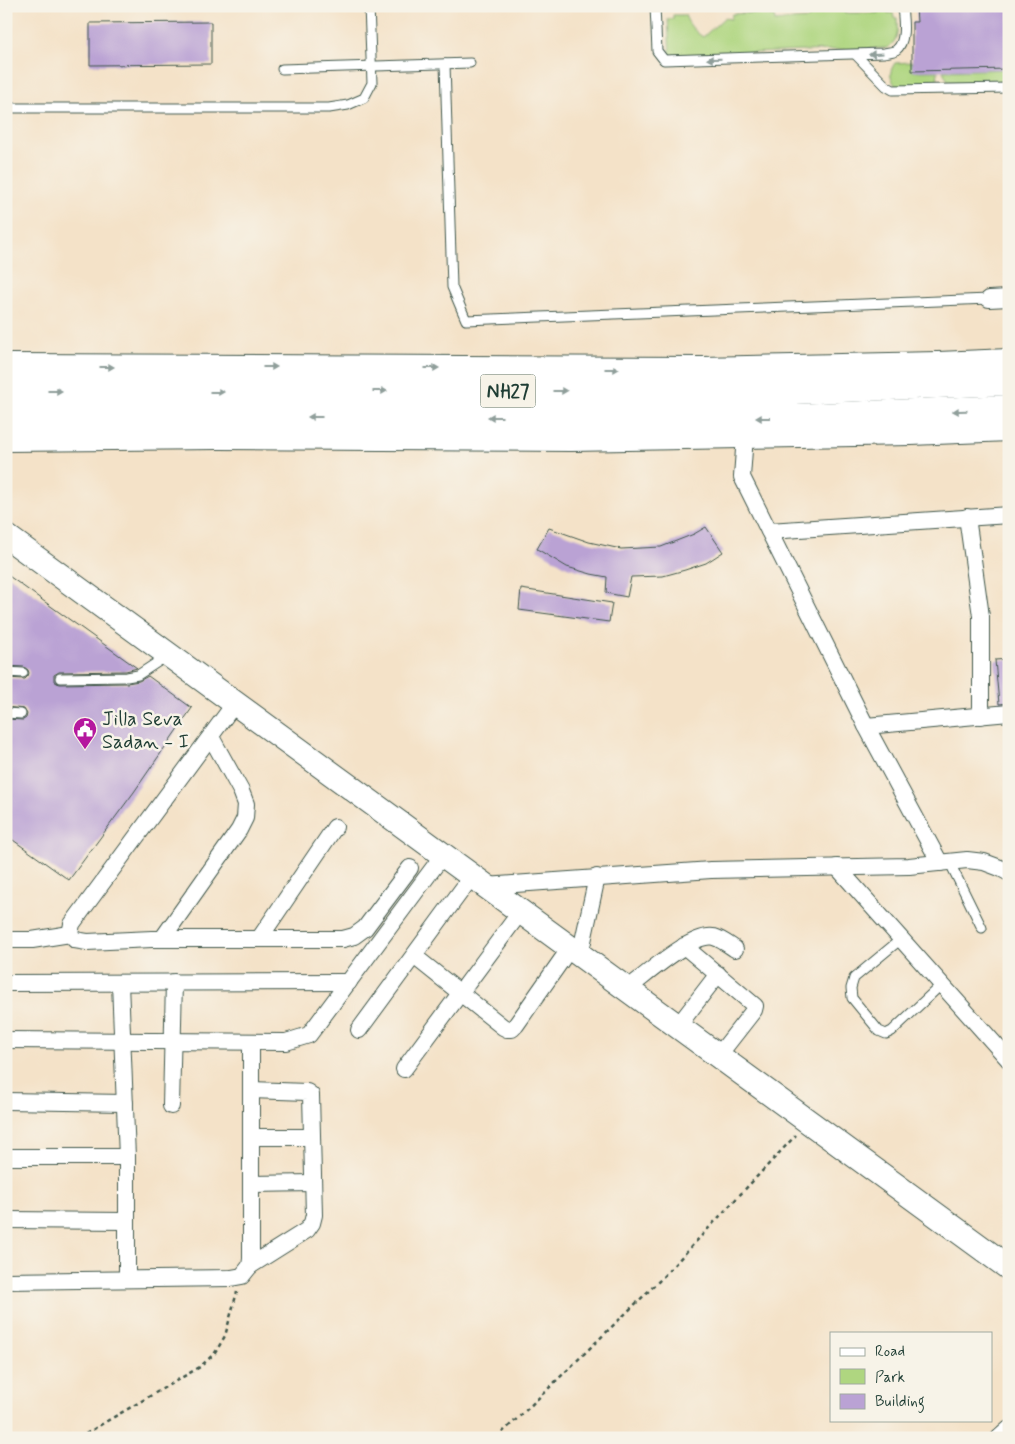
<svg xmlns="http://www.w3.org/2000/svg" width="1015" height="1444" viewBox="0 0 1015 1444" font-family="Mynerve,sans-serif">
<rect width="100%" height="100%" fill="#f7f3e8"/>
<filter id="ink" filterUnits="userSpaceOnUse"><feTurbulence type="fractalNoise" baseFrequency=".02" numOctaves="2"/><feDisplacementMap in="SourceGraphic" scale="10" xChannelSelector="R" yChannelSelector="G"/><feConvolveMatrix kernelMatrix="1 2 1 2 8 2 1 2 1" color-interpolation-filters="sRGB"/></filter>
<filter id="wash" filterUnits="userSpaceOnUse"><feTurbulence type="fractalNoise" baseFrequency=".0096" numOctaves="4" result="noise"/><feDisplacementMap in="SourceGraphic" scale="20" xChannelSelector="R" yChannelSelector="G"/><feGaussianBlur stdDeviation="1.12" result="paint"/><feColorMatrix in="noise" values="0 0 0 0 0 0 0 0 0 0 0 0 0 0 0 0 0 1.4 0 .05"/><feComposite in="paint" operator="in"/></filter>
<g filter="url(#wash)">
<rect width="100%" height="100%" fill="#f4e2c8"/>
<!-- green -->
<g fill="#afd680" stroke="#678a5a">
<path d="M 877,8 L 888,8 L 888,13 L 893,13 L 894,18 L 897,18 C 897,32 900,39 887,48 L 670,56 L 668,19 L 673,19 L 673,15 L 685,15 C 688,24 695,32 703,37 L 724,18 L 731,19 L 732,14 L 769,12 L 770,16 L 774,16 L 775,21 L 809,19 L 809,12 L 843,9 L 844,13 L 878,13 Z"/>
<path d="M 912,62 L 913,71 L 938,71 L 937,81 L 932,86 L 897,87 C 890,79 888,73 895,63 Z"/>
<path d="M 1009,69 L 1006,82 L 997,84 L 963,86 L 948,81 L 943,71 Z"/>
</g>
<g id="blocks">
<!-- building -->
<g fill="#baa2d4">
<path d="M 916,6 L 1009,6 L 1009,69 L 912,71 L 912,22 L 917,22 Z"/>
<path d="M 211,22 L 211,64 L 90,65 L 90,23 Z"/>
<path d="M 706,527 L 723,552 L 706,563 L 685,570 L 663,576 L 631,577 L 627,597 L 606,593 L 607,577 L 591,574 L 567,567 L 537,549 L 549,528 L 589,542 L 621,549 L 661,547 L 694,534 Z"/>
<path d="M 6,574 L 137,668 L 126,671 L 59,672 L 54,675 L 54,681 L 57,683 L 60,684 L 127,683 L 139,681 L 148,676 L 192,708 L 134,792 L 69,880 L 6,835 L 6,719 L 23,720 L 26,718 L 27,714 L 24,709 L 6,707 L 6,678 L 25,679 L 28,676 L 29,673 L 28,670 L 24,667 L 6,666 Z"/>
<path d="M 521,589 L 612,603 L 609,622 L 519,610 Z"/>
<path d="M 1009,659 L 1009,703 L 999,704 L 995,660 Z"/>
</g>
</g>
</g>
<g filter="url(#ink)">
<use href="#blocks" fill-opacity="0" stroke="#3f564a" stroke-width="1"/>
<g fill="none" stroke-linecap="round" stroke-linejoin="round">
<!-- lane casing -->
<g stroke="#3f564a" stroke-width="11">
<g id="lane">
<path d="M 655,6 L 657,51 L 664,60 L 884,53 C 888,52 893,52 896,50 C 907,42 903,18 902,6"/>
<path d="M 856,55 L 886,86 L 893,90 L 1009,88"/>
<path d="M 445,64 L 452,287 L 466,320 L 989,299"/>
<path d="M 282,69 L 470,63"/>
<path d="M 6,108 L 329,108 L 348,105 L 364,98 L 372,83 L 369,6"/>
<path d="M 6,672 L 23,673"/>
<path d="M 60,678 L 127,677 L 138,675 L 167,656"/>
<path d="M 6,713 L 21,714"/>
<path d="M 949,861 L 982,928"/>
<path d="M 901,939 L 854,978 L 851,988 L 852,998 L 879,1031 L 886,1034 L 892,1031 L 942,984"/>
</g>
</g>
<!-- street casing -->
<g stroke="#3f564a" stroke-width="18">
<g id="street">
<path d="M 989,299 L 1009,298"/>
<path d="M 745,436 L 742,477 L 866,726 L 940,863"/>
<path d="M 967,517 L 981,616 L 981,716"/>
<path d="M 769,531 L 1009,515"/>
<path d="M 235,703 L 72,924 L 70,934 L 75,940 L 87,942 L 152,939 L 343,939 L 354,936 L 365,928 L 410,868"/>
<path d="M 866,726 L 1009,713"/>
<path d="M 837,867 L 1009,1060"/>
<path d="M 486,886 L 711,870 L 909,866 L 967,860 L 984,862 L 1000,868 L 1009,873"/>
<path d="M 162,939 L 239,830 L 245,818 L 246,804 L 241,791 L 211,737"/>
<path d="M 259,939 L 335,827"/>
<path d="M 6,940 L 32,940 L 70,934"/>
<path d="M 684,946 L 755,1006 L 754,1010 L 718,1056"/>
<path d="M 580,955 L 597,877"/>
<path d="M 414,956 L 503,1027 L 507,1029 L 512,1029 L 516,1025 L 570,948"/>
<path d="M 6,983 L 349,982"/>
<path d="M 120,983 L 127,1157 L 127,1279"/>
<path d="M 627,989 C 645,976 693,932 714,937 C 721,939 729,945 735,949"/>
<path d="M 678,1026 L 718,974"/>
<path d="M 359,1030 L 472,876"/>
<path d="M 6,1040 L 286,1042 L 309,1035 L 443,855"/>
<path d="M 404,1069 L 521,911"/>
<path d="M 6,1101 L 125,1103"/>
<path d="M 171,1106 L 174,982"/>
<path d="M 251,1137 L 311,1137"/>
<path d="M 6,1157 L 127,1157"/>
<path d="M 251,1184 L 313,1183"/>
<path d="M 6,1220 L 127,1221"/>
<path d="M 250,1266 L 307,1230 L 312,1223 L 314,1215 L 311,1095 L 307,1092 L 251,1090"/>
<path d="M 6,1281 L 231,1278 L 242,1276 L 250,1266 L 251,1259 L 251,1042"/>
<path d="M 999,1438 L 1009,1429"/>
</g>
</g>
<!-- secondary casing -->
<g stroke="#3f564a" stroke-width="26">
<g id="secondary">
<path d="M 6,366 L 702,369 L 938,364 L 1009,361"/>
<path d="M 6,439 L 219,437 L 571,439 L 911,433 L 1009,429"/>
<path d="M 6,536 L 1009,1268"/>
</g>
</g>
<!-- highway casing -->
<g stroke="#3f564a" stroke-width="29">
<g id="highway">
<path d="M 6,391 L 168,392 L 794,390 L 1009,381"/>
<path d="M 6,417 L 794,418 L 1009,409"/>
</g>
</g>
<!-- path -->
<g stroke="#3f564a" stroke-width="2.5" stroke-dasharray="4 4" stroke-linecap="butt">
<path d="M 79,1438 L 107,1421 L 200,1367 L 215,1353 L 225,1336 L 237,1292"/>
<path d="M 496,1438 L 519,1417 L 659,1281 L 796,1135"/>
</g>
<!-- lane -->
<use href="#lane" stroke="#fff" stroke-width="9"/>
<!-- street -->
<use href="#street" stroke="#fff" stroke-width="16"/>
<!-- secondary -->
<use href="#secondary" stroke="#fff" stroke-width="24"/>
<!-- highway -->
<use href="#highway" stroke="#fff" stroke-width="28"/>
</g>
<!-- one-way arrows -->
<defs><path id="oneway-solid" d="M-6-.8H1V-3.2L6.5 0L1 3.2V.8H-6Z" transform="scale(1.25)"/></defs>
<g fill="#8f9e9a">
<use href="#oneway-solid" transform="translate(876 54) rotate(176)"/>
<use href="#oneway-solid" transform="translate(714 59) rotate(179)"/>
<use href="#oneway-solid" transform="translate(107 367)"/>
<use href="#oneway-solid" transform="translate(270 367)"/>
<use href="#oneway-solid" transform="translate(432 368)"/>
<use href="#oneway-solid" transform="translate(612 369)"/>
<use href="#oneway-solid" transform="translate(55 391)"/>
<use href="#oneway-solid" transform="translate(380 391)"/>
<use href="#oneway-solid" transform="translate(560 391)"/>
<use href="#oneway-solid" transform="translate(217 392)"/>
<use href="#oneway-solid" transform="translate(960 411) rotate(178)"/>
<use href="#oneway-solid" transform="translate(315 417) rotate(-180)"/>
<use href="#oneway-solid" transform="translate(495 417) rotate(-180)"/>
<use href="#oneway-solid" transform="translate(763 418) rotate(-180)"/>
</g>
</g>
<!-- icons -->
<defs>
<g id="civic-pin" transform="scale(1.25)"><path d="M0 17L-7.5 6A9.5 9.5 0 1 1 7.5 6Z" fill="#b5179e" stroke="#f7f3e8"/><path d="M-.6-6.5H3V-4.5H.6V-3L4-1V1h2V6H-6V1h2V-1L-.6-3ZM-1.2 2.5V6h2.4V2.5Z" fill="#fff"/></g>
</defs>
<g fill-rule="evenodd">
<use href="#civic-pin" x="85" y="729"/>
</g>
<g text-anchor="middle" stroke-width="5" stroke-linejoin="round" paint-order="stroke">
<!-- shield labels -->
<rect fill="#f7f3e8" stroke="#60746a" stroke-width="1" x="480.5" y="374.5" width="55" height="33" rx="4"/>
<g font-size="19" font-weight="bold" fill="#1f3d34">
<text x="508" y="398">NH27</text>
</g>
<!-- poi labels -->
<g font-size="20" fill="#1f3d34" stroke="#f7f3e8" text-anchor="start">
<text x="102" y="725">Jilla Seva<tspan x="102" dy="23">Sadan - I</tspan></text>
</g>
</g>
<!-- margin -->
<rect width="1015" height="1444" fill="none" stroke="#f7f3e8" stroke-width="25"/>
<!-- legend -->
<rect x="830" y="1332" width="162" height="90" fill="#f7f3e8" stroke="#a1aaa0"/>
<rect x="840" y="1348" width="25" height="8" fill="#ffffff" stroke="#a1aaa0"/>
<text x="875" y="1356" font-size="15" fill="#1f3d34">Road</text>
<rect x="840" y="1369" width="25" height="15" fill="#afd680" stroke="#a1aaa0"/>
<text x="875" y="1382" font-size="15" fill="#1f3d34">Park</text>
<rect x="840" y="1394" width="25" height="15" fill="#baa2d4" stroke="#a1aaa0"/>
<text x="875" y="1406" font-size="15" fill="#1f3d34">Building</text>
</svg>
